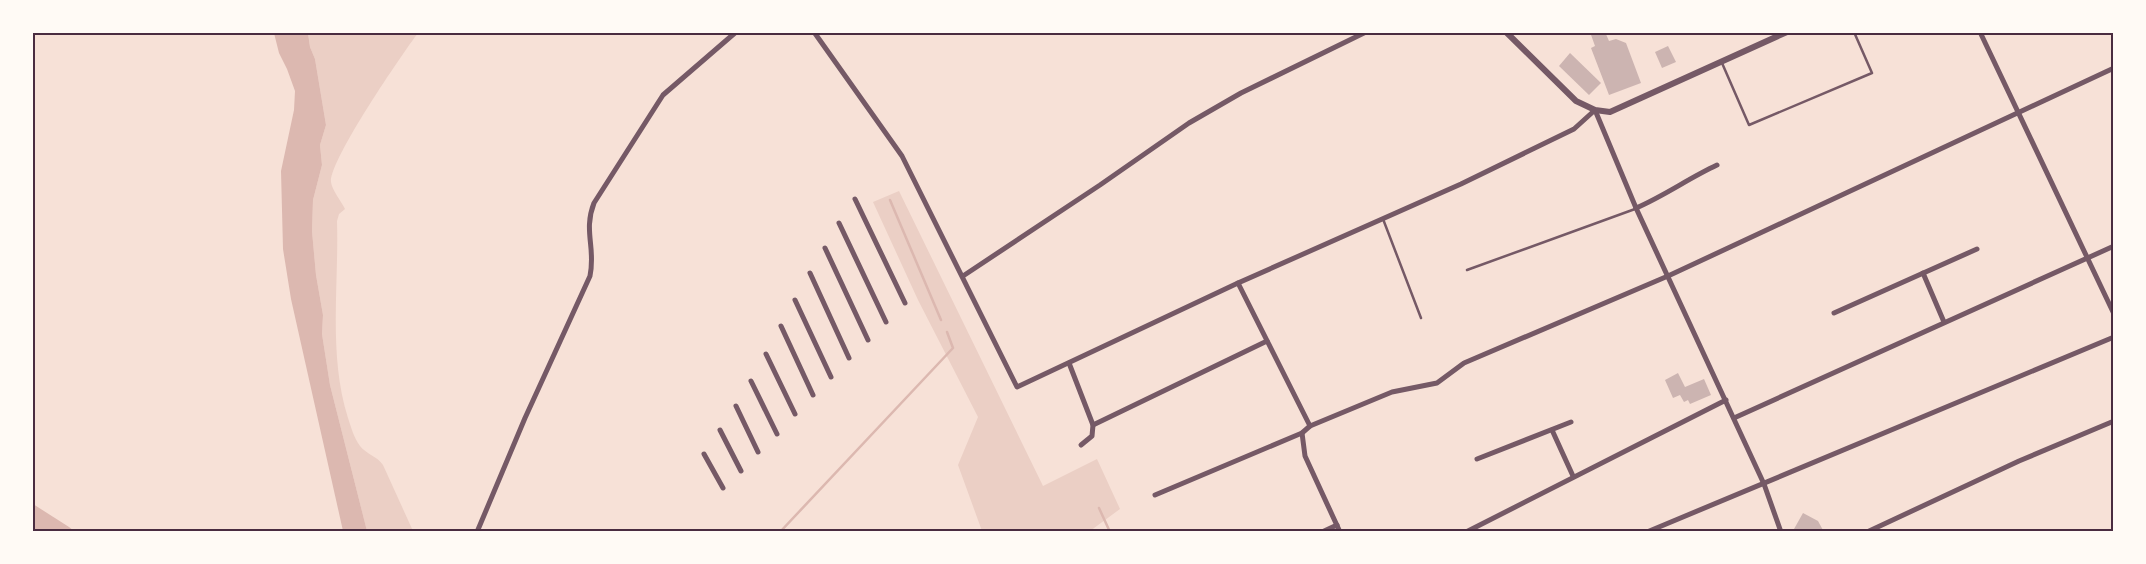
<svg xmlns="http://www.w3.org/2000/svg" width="2146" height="564" viewBox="0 0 2146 564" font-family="'IBM Plex Sans',sans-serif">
<rect width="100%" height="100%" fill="#f7e1d7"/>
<!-- green -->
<g fill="#ebcfc5">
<path d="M 308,32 L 418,33 C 402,54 329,161 331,182 C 332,190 341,201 345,209 L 339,214 L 337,221 C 339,286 328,354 348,418 C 351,427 354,438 360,446 C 366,454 377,456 383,465 L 413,531 L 367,531 L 330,385 L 322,334 L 323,315 L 316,275 L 312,231 L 313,200 L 322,165 L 320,145 L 326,125 L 315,59 L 310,47 Z"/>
<path d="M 899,191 L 1043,486 L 1097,459 L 1120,509 L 1090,531 L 982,531 L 958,465 L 978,417 L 918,300 L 873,202 Z"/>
</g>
<!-- water -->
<g fill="#dcb8b0">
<path d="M 274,33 L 308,33 L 310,47 L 315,59 L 326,125 L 320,145 L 322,165 L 313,200 L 312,231 L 316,275 L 323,315 L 322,334 L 330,385 L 367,531 L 343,531 L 291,299 L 283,249 L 281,171 L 294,110 L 295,91 L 287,69 L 279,53 Z"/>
<path d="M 33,504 L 69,527 L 74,531 L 33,531 Z"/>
</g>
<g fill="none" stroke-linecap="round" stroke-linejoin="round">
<!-- stream -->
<g stroke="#dcb8b0" stroke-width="2.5">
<path d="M 890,200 L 941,320"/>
<path d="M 1099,508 L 1110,532"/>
<path d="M 780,532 L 953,348 L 947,332"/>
</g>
</g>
<!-- building -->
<g fill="#ccb4b1">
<path d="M 1590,32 L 1605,32 L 1609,41 L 1616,39 L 1626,43 L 1641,83 L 1609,95 L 1591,48 L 1595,46 Z"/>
<path d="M 1668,46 L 1676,62 L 1662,68 L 1655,52 Z"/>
<path d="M 1570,53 L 1601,83 L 1589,95 L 1559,66 Z"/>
<path d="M 1678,373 L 1685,387 L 1704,379 L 1711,395 L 1690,404 L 1688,400 L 1684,402 L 1680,395 L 1673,398 L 1665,380 Z"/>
<path d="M 1803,513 L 1818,521 L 1824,532 L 1800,532 L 1794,529 Z"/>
</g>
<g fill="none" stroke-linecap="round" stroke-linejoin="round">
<!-- service -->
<g stroke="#755966" stroke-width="2.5">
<path d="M 1722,63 L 1749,125 L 1872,73 L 1854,32"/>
<path d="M 1383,219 L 1421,318"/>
<path d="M 1467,270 L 1635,209"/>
</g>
<!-- minor -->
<g stroke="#755966" stroke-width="5">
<path d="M 814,32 L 902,156 L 1017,387 L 1238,283 L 1461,184 L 1574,129 L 1595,110 L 1636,208 L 1764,484 L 1781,532"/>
<path d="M 1980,32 L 2114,314"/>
<path d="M 855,199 L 905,303"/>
<path d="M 1636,208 C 1664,196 1689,178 1717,165"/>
<path d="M 839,223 L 886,322"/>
<path d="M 825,248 L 868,340"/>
<path d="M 810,273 L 849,358"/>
<path d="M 1923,273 L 1944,322"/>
<path d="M 963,276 L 1100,185 L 1189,123 L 1241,93 L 1366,32"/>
<path d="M 1238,283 L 1310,426"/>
<path d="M 795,300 L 831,377"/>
<path d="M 1834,313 L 1977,249"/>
<path d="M 781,326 L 813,395"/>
<path d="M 766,354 L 795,414"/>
<path d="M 1069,363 L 1093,425 L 1092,436 L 1081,445"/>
<path d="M 751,381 L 777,434"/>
<path d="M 736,406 L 758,452"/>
<path d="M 1734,418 L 2114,246"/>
<path d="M 1093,425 L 1267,341"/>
<path d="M 720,430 L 741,471"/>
<path d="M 1552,430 L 1573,476"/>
<path d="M 1302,433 L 1305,456 L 1340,532"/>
<path d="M 704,454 L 723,488"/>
<path d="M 1477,459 L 1571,422"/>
<path d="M 1155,495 L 1302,433 L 1310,426 L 1392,392 L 1437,383 L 1464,363 L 1668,276 L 2114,68"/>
<path d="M 477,532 L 525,418 L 590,276 C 596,248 583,231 594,203 L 663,95 L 736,32"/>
<path d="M 1322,532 L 1337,525"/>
<path d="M 1466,532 L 1726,400"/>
<path d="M 1647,532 L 2114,337"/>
<path d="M 1867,532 L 2019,461 L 2114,421"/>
</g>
<!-- tertiary -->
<path stroke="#755966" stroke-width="6" d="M 1506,32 L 1576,101 L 1595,110 L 1610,112 L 1787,32"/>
</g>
<!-- border -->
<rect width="2146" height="564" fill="none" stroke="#fffaf5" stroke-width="68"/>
<rect x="34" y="34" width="2078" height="496" fill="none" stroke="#4a2c40" stroke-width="2"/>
</svg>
